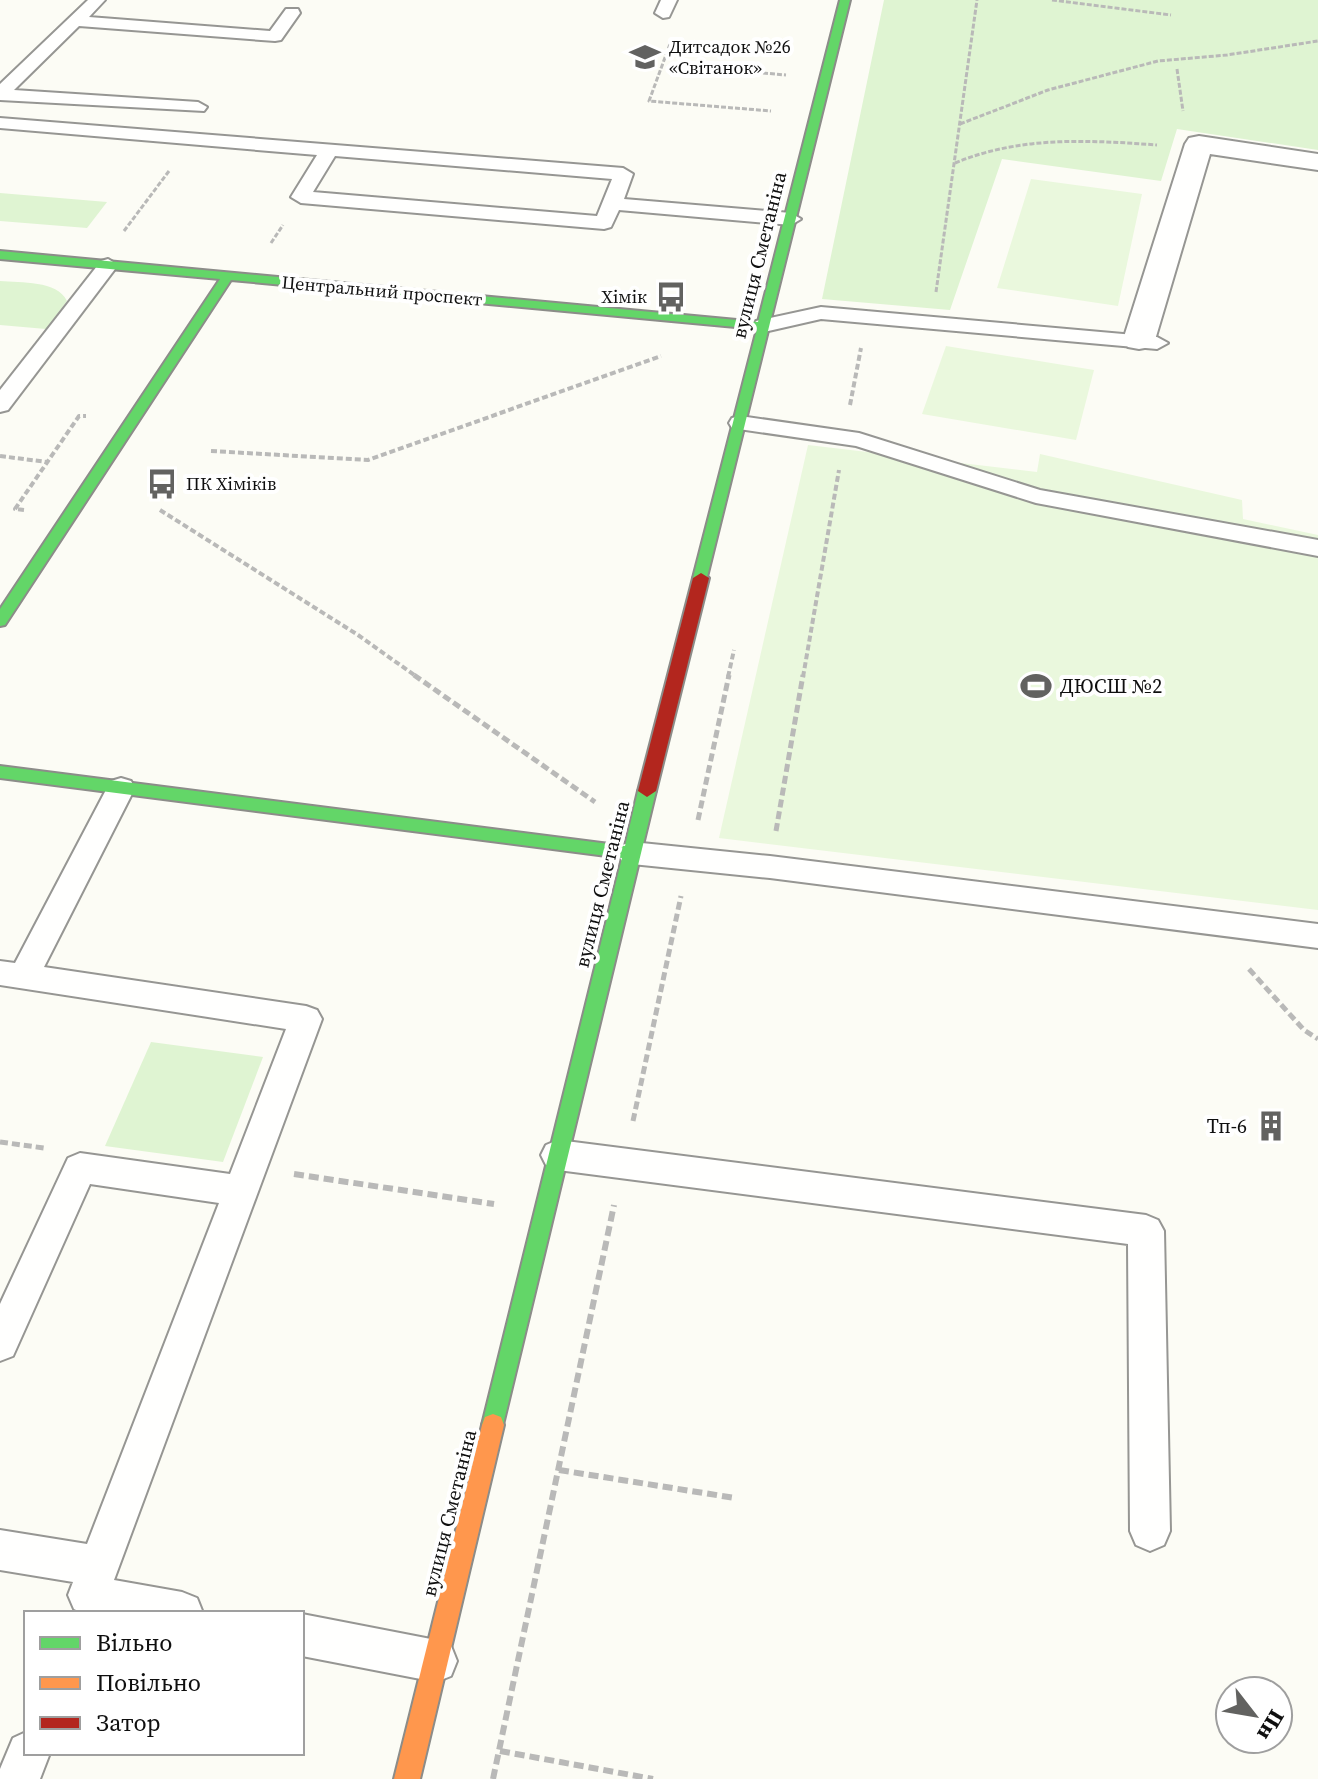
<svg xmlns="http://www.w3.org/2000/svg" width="1318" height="1779" viewBox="0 0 1318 1779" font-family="'Source Serif 4',serif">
<rect width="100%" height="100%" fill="#fcfcf5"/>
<!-- green -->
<g fill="#dff4d2">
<path d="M 884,0 L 1318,0 L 1318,150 L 1177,129 L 1161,181 L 1002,159 L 950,310 L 822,299 Z"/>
<path d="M 0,193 L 107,202 L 87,228 L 0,221 Z"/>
<path d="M 0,281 C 21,283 57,280 67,301 L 46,329 L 0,325 Z"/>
<path d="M 151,1042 L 263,1057 L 223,1162 L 105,1146 Z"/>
</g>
<!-- pitch -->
<g fill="#eaf8dd">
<path d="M 1031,179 L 1142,194 L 1118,306 L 997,288 Z"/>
<path d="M 946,346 L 1094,370 L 1076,440 L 922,414 Z"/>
<path d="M 808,445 L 1037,472 L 1040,454 L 1242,500 L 1243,519 L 1318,535 L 1318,910 L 719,838 Z"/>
</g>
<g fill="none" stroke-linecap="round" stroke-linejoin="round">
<!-- lane casing -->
<g stroke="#969693" stroke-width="4">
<g id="lane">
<path d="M 88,0 L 105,0 L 89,17 L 270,31 L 286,9 L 298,9 L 300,13 L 281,40 L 275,41 L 79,26 L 14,90 L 198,102 L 207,107 L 204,111 L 0,100 L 0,84 Z"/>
<path d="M 661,0 L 677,0 L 669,17 L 663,18 L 655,13 Z"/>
<path d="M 0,118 L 623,168 L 633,174 L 624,199 L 791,213 L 801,219 L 791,225 L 619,210 L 611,227 L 604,229 L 301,203 L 291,197 L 317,155 L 0,128 ZM 335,156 L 612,179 L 597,216 L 313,192 Z"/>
<path d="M 108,259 L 118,265 L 115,269 L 8,410 L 0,412 L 0,390 L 101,261 Z"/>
<path d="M 821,307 L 1157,337 L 1168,343 L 1157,349 L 821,319 L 764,332 L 753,326 L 756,321 Z"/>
<path d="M 740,416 L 859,433 L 1040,490 L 1318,540 L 1318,556 L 1036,503 L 856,446 L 732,428 L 729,423 L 732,418 Z"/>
<path d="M 121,778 L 131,781 L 135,788 L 44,967 L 306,1006 L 317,1010 L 322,1019 L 114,1580 L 182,1592 L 197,1598 L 203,1613 L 82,1613 L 74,1609 L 68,1595 L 73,1582 L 0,1570 L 0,1530 L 87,1544 L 219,1203 L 90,1184 L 13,1356 L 0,1361 L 0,1304 L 68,1158 L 80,1153 L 230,1174 L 286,1029 L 0,985 L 0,961 L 15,963 L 107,788 L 111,781 Z"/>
<path d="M 632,842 L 770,856 L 1318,924 L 1318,948 L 770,878 L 632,864 L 622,861 L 617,853 L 622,845 Z"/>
<path d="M 558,1140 L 1146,1215 L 1158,1220 L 1164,1231 L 1170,1531 L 1164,1545 L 1150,1551 L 1136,1545 L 1130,1531 L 1128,1244 L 558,1170 L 546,1165 L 541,1155 L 546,1145 Z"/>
<path d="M 302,1614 L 436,1640 L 451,1646 L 457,1661 L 451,1676 L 436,1682 L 302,1656 Z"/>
<path d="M 26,1732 L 26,1753 L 50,1753 L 40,1779 L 0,1779 L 0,1769 L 13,1738 Z"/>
</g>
</g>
<!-- street casing -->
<g stroke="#969693" stroke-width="4">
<path id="street" d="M 1199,136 L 1318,154 L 1318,170 L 1210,154 L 1155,340 L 1150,347 L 1139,349 L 1128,347 L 1123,340 L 1185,144 L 1189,138 Z"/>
</g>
<!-- fast casing -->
<g stroke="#8c8c89" stroke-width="4">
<g id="fast">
<path d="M 840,0 L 850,0 L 706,581 L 696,581 L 693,578 L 757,329 L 231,280 L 5,625 L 0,626 L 0,609 L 220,279 L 0,259 L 0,251 L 758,322 Z"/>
<path d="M 0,766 L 625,846 L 638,791 L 641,787 L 653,787 L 656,791 L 501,1433 L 493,1436 L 485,1433 L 482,1425 L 622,858 L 0,778 Z"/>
</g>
</g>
<!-- slow casing -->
<g stroke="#8c8c89" stroke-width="4">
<path id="slow" d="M 493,1414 L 501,1417 L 504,1425 L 420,1779 L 394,1779 L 482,1425 L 485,1417 Z"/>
</g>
<!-- jam casing -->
<g stroke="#8c8c89" stroke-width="4">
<path id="jam" d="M 701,573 L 709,578 L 656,791 L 647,797 L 638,791 L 693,578 Z"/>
</g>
<!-- path-far3 -->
<g stroke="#b9b9b8" stroke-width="3" stroke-dasharray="5 2" stroke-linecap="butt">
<path d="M 1052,0 L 1171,15"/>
<path d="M 670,44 L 649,101 L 771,111"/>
<path d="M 1177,69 L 1183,111"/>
<path d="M 763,73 L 786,75"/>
<path d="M 960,124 L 1048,90 L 1158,61 L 1227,55 L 1318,41"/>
<path d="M 955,163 C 1020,136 1088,140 1157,145"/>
<path d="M 124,231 L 169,171"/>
<path d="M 271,243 L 283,225"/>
<path d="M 936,292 L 977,0"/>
</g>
<!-- path-far2 -->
<g stroke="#b9b9b8" stroke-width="4" stroke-dasharray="6 3" stroke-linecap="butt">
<path d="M 850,405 L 861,348"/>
<path d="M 211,451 L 368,460 L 661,356"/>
<path d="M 0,456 L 47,462"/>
<path d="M 24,510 L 15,509 L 79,416 L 86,416"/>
<path d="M 160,510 L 358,635 L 417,677"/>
<path d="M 728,677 L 734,650"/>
<path d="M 803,677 L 839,470"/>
</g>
<!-- path-far1 -->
<g stroke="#b9b9b8" stroke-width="5" stroke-dasharray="8 4" stroke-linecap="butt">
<path d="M 414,675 L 595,802"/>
<path d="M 698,820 L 729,675"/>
<path d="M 776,831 L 803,675"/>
<path d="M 1249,969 L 1304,1030 L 1318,1039"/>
<path d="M 633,1121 L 681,896"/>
<path d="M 0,1142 L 44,1148"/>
</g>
<!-- path -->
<g stroke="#b9b9b8" stroke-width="6" stroke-dasharray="10 5" stroke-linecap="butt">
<path d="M 294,1174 L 494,1204"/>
<path d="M 559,1470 L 735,1498"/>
<path d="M 500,1751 L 653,1779"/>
<path d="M 493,1779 L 614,1205"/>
</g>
<!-- lane -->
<use href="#lane" fill="#fffffe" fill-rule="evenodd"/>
<!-- street -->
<use href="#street" fill="#fffffe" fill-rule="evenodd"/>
<!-- fast -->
<use href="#fast" fill="#63d668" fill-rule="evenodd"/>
<!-- slow -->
<use href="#slow" fill="#ff974d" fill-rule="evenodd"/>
<!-- jam -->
<use href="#jam" fill="#b3261e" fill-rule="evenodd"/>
</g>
<!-- icons -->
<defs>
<g id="school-bare" transform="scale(2.4)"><path d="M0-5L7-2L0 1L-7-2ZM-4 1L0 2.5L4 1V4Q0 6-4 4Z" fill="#626260" stroke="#fff" stroke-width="2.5" paint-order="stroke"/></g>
<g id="bus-bare" transform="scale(2.4)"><path d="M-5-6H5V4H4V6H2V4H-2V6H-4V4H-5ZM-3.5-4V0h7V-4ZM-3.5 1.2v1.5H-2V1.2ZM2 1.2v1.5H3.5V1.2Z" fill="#626260" stroke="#fff" stroke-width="2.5" paint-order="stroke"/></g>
<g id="stadium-bare" transform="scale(2.4)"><path d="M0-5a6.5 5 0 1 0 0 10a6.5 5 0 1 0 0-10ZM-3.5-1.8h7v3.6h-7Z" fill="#626260" stroke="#fff" stroke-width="2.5" paint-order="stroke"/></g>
<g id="building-bare" transform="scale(2.4)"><path d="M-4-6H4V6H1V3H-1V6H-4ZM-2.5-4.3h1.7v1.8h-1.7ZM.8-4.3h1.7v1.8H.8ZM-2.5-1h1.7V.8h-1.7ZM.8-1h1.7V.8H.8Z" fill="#626260" stroke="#fff" stroke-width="2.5" paint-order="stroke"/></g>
</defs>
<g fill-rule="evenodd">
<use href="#school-bare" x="645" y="57"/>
<use href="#bus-bare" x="671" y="297"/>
<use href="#bus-bare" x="162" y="484"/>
<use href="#stadium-bare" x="1036" y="686"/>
<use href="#building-bare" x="1271" y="1126"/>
</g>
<g text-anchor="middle" stroke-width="8" stroke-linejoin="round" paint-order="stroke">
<!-- far-poi labels -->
<g font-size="18" fill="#0f0f0f" stroke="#fff" text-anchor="start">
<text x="669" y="53">Дитсадок №26<tspan x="669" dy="21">«Світанок»</tspan></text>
<text x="647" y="303" text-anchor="end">Хімік</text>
<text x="186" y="490">ПК Хіміків</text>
</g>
<!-- far-street labels -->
<g font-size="18" fill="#0f0f0f" stroke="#fff">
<text transform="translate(382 291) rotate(5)" y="6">Центральний проспект</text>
</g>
<!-- street labels -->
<g font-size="20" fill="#0f0f0f" stroke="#fff">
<text transform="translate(759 255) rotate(-76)" y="7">вулиця Сметаніна</text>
<text transform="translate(602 884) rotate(-76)" y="7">вулиця Сметаніна</text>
<text transform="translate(449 1513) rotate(-76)" y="7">вулиця Сметаніна</text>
</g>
<!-- poi labels -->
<g font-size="20" fill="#0f0f0f" stroke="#fff" text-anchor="start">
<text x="1060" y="693">ДЮСШ №2</text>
<text x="1247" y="1133" text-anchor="end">Тп-6</text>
</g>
</g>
<!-- legend -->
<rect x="24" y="1611" width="280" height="144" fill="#ffffff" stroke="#9f9f9f" stroke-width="2"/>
<rect x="40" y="1637" width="40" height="12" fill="#63d668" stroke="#9f9f9f" stroke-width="2"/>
<text x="96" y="1651" font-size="24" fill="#0f0f0f">Вільно</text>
<rect x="40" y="1677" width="40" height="12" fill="#ff974d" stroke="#9f9f9f" stroke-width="2"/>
<text x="96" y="1691" font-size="24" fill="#0f0f0f">Повільно</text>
<rect x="40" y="1717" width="40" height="12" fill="#b3261e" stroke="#9f9f9f" stroke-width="2"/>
<text x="96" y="1731" font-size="24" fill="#0f0f0f">Затор</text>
<!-- north arrow -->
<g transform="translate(1254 1715) rotate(121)"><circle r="38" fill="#ffffff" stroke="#9f9f9f" stroke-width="2"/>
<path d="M0-6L14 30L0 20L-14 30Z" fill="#626260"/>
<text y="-12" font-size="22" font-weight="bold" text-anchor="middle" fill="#0f0f0f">Пн</text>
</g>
</svg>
